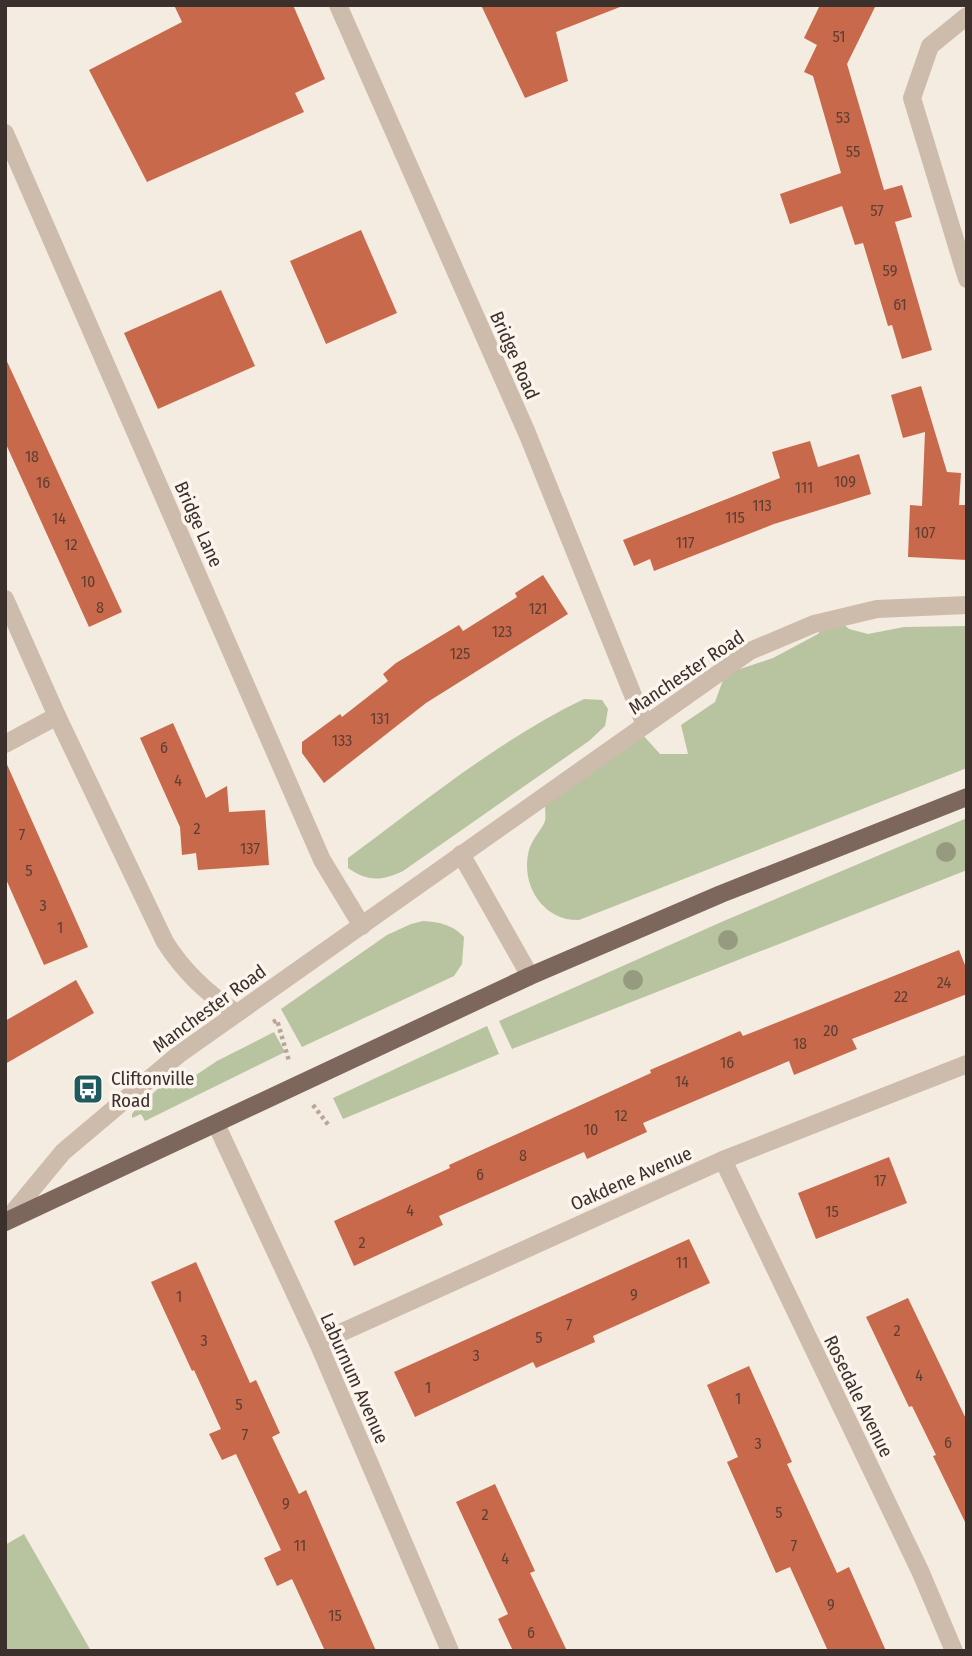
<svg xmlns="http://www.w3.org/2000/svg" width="972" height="1656" viewBox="0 0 972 1656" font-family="'Fira Sans Condensed',sans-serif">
<rect width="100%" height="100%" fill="#f4ebe1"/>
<!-- green -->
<g fill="#b8c4a0">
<path d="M 840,621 L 849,629 L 868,634 L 904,627 L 967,626 L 967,768 L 579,920 C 542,921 520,883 529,850 C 532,839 543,828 545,821 C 546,816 545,809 545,804 L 642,734 L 660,754 L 688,754 L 681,725 L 715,702 L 723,680 L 737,670 L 773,658 L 818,634 L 826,624 Z"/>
<path d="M 584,699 L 602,700 L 608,709 L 605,726 L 589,741 L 403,871 C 382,881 368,882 348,868 L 348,858 C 424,802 499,740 584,699 Z"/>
<path d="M 967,818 L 967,870 L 512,1049 L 499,1021 L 726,920 Z"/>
<path d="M 423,921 C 440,922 453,925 464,937 L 462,964 L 454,976 L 302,1047 L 281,1009 L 387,935 L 411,924 Z"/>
<path d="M 487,1026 L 499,1054 L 343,1119 L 333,1098 Z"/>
<path d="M 274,1032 L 285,1052 L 145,1121 L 141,1114 L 132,1118 L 132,1114 L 137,1107 L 182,1068 L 193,1077 L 217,1061 Z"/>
<path d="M 24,1534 L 91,1651 L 5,1651 L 5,1545 Z"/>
</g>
<!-- building -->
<g fill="#c8694b">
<path d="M 174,5 L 293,5 L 325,79 L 295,93 L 304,112 L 147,182 L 89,70 L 182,22 Z"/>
<path d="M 481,5 L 620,5 L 620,7 L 556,32 L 568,81 L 525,98 Z"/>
<path d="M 820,5 L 876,5 L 847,64 L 884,190 L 902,185 L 912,217 L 895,222 L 932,350 L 902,359 L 892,325 L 888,326 L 863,243 L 855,245 L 842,206 L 790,224 L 780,194 L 841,173 L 813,76 L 804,72 L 817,45 L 804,38 Z"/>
<path d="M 361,230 L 397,313 L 326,344 L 290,261 Z"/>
<path d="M 221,290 L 255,366 L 158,409 L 124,333 Z"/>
<path d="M 5,357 L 122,612 L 89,627 L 5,442 Z"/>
<path d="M 921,386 L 947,472 L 961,473 L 959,505 L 967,505 L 967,560 L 908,557 L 910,505 L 922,506 L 925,432 L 903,438 L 891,395 Z"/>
<path d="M 810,441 L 818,467 L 859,454 L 871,494 L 774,524 L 654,571 L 650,559 L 634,566 L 623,540 L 780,478 L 772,452 Z"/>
<path d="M 543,575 L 568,614 L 426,703 L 324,783 L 302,753 L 302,742 L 340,714 L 342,717 L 388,681 L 383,674 L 396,663 L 459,625 L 463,631 L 517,597 L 515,593 Z"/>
<path d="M 173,723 L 206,798 L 227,786 L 229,812 L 265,810 L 269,865 L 198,870 L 196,853 L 182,855 L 180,827 L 140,738 Z"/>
<path d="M 5,760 L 88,947 L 44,965 L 5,877 Z"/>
<path d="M 959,950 L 967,970 L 967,994 L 852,1039 L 857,1049 L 794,1075 L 789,1061 L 643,1123 L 647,1132 L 587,1159 L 584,1152 L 439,1216 L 443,1225 L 354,1266 L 334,1221 L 450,1168 L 449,1165 L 651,1073 L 650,1070 L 740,1031 L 743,1036 Z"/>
<path d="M 76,980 L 94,1013 L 5,1064 L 5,1021 Z"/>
<path d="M 889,1157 L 907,1203 L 816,1239 L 798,1193 Z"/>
<path d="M 689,1239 L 710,1283 L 593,1336 L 595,1342 L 536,1368 L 533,1362 L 415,1417 L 394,1372 Z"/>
<path d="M 196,1262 L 250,1383 L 256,1380 L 280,1433 L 272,1437 L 299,1494 L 306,1490 L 376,1651 L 325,1651 L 292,1579 L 277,1586 L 264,1558 L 281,1550 L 236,1454 L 222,1460 L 209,1434 L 221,1429 L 194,1370 L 192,1371 L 151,1282 Z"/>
<path d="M 908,1298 L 967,1421 L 967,1526 L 933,1456 L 936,1455 L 912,1406 L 909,1407 L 866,1317 Z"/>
<path d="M 749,1366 L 792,1462 L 787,1464 L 837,1573 L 849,1567 L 886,1651 L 828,1651 L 790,1567 L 776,1573 L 727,1462 L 738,1457 L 707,1385 Z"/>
<path d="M 495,1484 L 535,1571 L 530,1573 L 567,1651 L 513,1651 L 498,1619 L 508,1614 L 456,1502 Z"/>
</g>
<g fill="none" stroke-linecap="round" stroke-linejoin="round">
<!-- path -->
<g stroke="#b9a596" stroke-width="4.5" stroke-dasharray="3.5 3.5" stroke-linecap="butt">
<path d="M 273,1022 L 277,1020 L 289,1061"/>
<path d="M 313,1105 L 330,1127"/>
</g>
<!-- minor -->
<g stroke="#cdbbac" stroke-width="18">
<path d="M 338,5 L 527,433 L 645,725"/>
<path d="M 967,16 L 930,46 L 912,98 L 967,279"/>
<path d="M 5,133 L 322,860 L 362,926"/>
<path d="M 5,599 L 57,716 L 165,942 C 184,972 207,993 236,1013"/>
<path d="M 5,744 L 57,716"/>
<path d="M 461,854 L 530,976"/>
<path d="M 216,1124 L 318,1343 L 450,1651"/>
<path d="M 723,1160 L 921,1573 L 954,1651"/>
<path d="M 5,1222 L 63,1152 L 178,1055 L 750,651 L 814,624 L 877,609 L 967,605"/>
<path d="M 318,1343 L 723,1160 L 967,1064"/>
</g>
<!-- major -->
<path stroke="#7d675c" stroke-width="18" d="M 5,1222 L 530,976 L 721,894 L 967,797"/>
</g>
<!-- trees -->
<g fill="#969b7f">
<circle cx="946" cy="852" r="10"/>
<circle cx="728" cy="940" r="10"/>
<circle cx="633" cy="980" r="10"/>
</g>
<!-- icons -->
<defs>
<g id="bus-square" transform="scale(1.575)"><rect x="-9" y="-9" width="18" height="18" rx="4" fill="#1f5a5e" stroke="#fbf5ee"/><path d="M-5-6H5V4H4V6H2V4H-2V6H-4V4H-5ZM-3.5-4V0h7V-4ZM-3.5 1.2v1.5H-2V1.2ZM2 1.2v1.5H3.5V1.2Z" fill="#fff"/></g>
</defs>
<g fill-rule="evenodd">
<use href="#bus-square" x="88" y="1089"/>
</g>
<g text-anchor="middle" stroke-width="7" stroke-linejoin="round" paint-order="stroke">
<!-- number labels -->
<g font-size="16" fill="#5e3e33">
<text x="839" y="42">51</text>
<text x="843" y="123">53</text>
<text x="853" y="157">55</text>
<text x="877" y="216">57</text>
<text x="890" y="276">59</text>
<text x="900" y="310">61</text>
<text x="32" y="462">18</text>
<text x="845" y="487">109</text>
<text x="43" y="488">16</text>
<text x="804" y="493">111</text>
<text x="762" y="511">113</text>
<text x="735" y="523">115</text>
<text x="59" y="524">14</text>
<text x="925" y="538">107</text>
<text x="685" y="548">117</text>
<text x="71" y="550">12</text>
<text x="88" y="587">10</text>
<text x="100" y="613">8</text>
<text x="538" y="614">121</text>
<text x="502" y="637">123</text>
<text x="460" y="659">125</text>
<text x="380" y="724">131</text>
<text x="342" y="746">133</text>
<text x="164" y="753">6</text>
<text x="178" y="786">4</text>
<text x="197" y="834">2</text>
<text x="22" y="840">7</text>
<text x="250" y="854">137</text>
<text x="29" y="876">5</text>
<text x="43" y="911">3</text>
<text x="60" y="933">1</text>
<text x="944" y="988">24</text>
<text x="901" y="1002">22</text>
<text x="831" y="1036">20</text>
<text x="800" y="1049">18</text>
<text x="727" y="1068">16</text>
<text x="682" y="1087">14</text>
<text x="621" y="1121">12</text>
<text x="591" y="1135">10</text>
<text x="523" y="1161">8</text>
<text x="480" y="1180">6</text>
<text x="880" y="1186">17</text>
<text x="410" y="1216">4</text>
<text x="832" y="1217">15</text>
<text x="362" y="1248">2</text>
<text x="682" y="1268">11</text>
<text x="634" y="1300">9</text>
<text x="179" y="1302">1</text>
<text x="569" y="1330">7</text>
<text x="897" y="1336">2</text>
<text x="539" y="1343">5</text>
<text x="204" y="1346">3</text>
<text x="476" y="1361">3</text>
<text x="919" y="1381">4</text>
<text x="428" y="1393">1</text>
<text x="738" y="1404">1</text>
<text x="239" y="1410">5</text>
<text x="245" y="1440">7</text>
<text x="948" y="1448">6</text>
<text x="758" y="1449">3</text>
<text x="286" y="1509">9</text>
<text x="779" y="1518">5</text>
<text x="485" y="1520">2</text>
<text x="300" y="1551">11</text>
<text x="794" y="1551">7</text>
<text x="505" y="1564">4</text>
<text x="831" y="1610">9</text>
<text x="335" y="1621">15</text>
<text x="531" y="1638">6</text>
</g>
<!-- street labels -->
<g font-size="19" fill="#3b302b" stroke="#fbf5ee">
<text transform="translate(515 355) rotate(66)" y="7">Bridge Road</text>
<text transform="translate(199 524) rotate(66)" y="7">Bridge Lane</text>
<text transform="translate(686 672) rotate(-34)" y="7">Manchester Road</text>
<text transform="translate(209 1008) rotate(-36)" y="7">Manchester Road</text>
<text transform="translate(631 1178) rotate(-24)" y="7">Oakdene Avenue</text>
<text transform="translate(355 1378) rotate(66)" y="7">Laburnum Avenue</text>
<text transform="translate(859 1396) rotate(64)" y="7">Rosedale Avenue</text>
</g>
<!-- poi labels -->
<g font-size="19" fill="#3b302b" stroke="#fbf5ee" text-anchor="start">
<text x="111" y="1085">Cliftonville<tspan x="111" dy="22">Road</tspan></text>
</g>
</g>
<!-- border -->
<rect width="972" height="1656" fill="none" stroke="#3b302b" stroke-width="14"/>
</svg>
